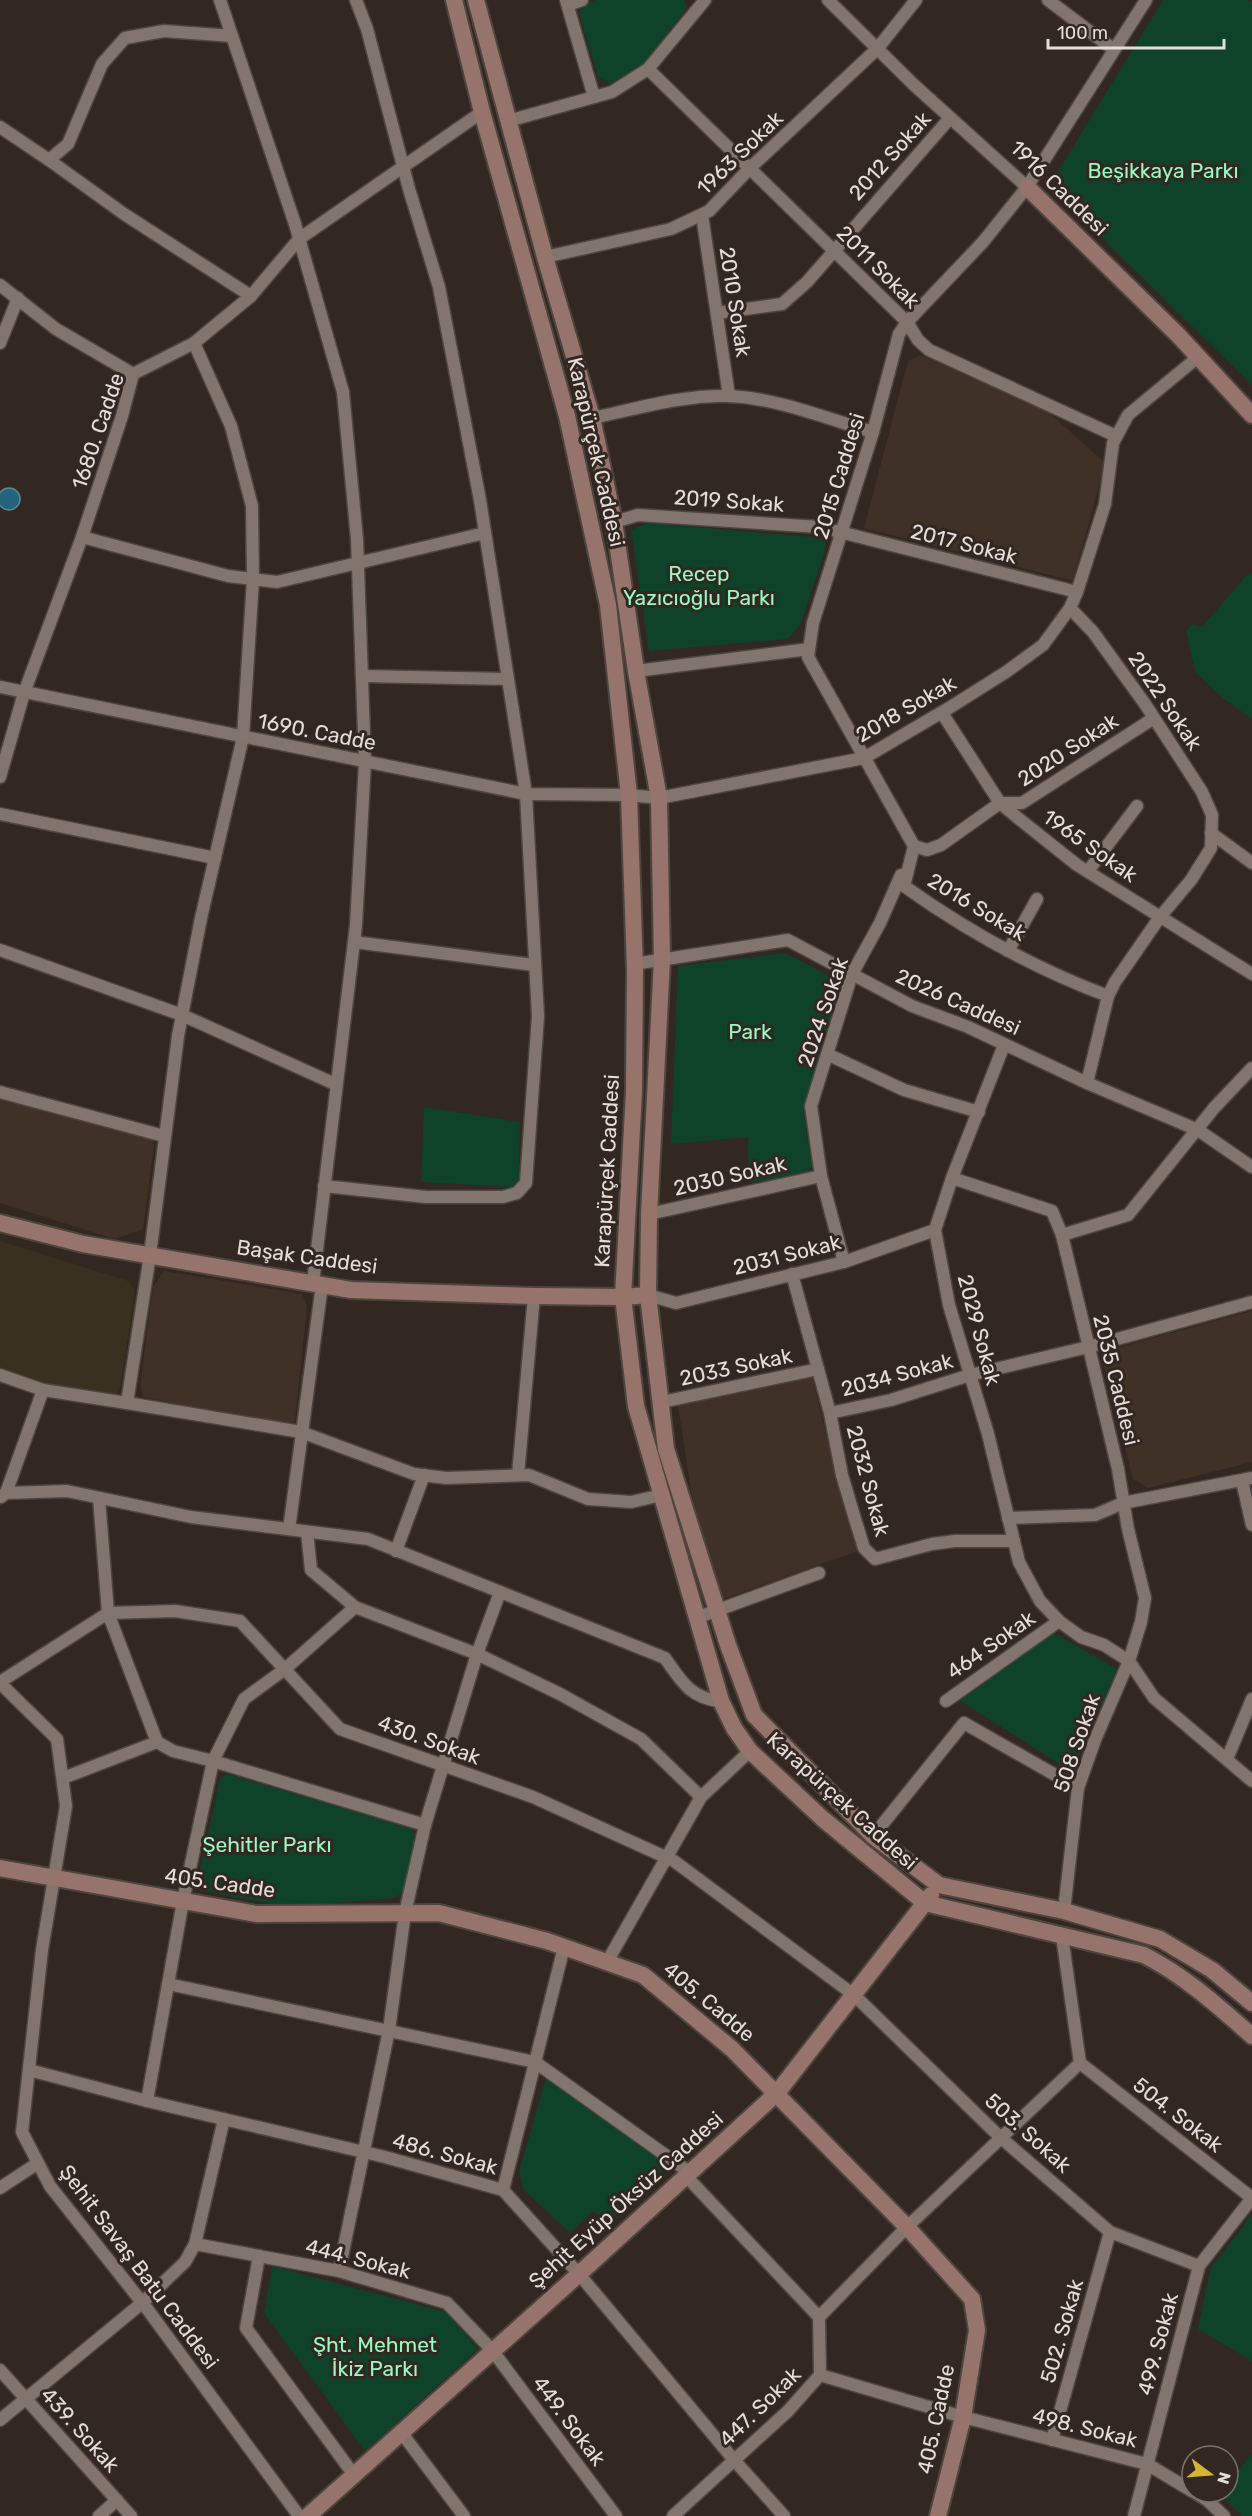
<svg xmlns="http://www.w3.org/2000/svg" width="1252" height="2516" viewBox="0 0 1252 2516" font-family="Rubik,sans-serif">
<rect width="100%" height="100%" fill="#322821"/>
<!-- built -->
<g fill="#403127">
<path d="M 920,355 L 1045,409 L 1105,463 L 1073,581 L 864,528 L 908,361 Z"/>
<path d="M 0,1098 L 151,1138 L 154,1144 L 143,1229 L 115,1239 L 0,1203 Z"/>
<path d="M 164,1271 L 302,1294 L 307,1306 L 295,1421 L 285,1424 L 143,1397 L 140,1386 L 153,1287 Z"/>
<path d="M 1252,1311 L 1252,1462 L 1148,1488 L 1133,1479 L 1104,1365 L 1113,1349 Z"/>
<path d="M 812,1376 L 835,1471 L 858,1551 L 720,1600 L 694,1509 L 678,1406 Z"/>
</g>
<!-- medical -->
<path fill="#3a3020" d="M 0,1241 L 128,1281 L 135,1290 L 120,1389 L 117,1394 L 112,1396 L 27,1381 L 0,1369 Z"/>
<!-- green -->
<g fill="#0e4229">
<path d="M 596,0 L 684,0 L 687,7 L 646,63 L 610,84 L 598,77 L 579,13 L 586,3 Z"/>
<path d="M 1163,0 L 1248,0 L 1252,2 L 1252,385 L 1108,244 L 1054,178 Z"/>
<path d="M 647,523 L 825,538 L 826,548 L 800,625 L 788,639 L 649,651 L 631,530 Z"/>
<path d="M 1252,572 L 1252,719 L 1223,698 L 1195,672 L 1186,631 L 1192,624 L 1202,627 L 1244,578 Z"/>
<path d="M 785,953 L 843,983 L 803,1111 L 812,1166 L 807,1172 L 749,1183 L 748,1137 L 671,1144 L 678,966 Z"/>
<path d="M 424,1107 L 520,1122 L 519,1182 L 511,1187 L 421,1182 Z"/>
<path d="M 1054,1633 L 1117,1669 L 1072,1772 L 959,1700 Z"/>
<path d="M 228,1774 L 412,1829 L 417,1842 L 401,1894 L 394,1898 L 313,1905 L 273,1904 L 201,1891 L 197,1883 L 220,1778 Z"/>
<path d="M 547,2075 L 665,2163 L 664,2170 L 611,2220 L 592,2212 L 570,2233 L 523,2189 L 519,2171 Z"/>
<path d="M 1252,2215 L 1252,2361 L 1198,2329 L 1210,2269 Z"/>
<path d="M 272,2266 L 446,2312 L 478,2349 L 365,2451 L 264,2313 Z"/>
<path d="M 1252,2454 L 1252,2516 L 1242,2516 L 1220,2494 L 1228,2492 L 1228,2483 Z"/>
</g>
<!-- water -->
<circle fill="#23637b" stroke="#5d8897" stroke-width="1.5" cx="9" cy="499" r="11"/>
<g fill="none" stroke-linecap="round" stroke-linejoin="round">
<!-- street casing -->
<g stroke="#4e4540" stroke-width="15">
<g id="street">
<path d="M 220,0 L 295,224 L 343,392 L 357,539 L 365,762 L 356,925 L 313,1283"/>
<path d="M 566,0 L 594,97"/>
<path d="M 828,0 L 913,84 L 1027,187"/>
<path d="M 1048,0 L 1113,49"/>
<path d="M 568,5 L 582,0"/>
<path d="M 648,69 L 907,322 L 918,340 L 929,350 L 1116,436"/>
<path d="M 508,121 L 612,92 L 648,69 L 705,0"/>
<path d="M 0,127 L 49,160 L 68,144 L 102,64 L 125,38 L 164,31 L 232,36"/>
<path d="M 49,160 L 124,214 L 251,296"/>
<path d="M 702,215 L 729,396"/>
<path d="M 545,257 L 671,229 L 709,211 L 750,168 L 877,49 L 916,0"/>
<path d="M 0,285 L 56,329 L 133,374"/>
<path d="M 717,313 L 782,304 L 807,282 L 950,118"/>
<path d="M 0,343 L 18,298"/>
<path d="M 194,343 L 231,426 L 252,506 L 253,579 L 243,737 L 201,918 L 178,1036 L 150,1255 L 127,1403 L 301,1432 L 414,1474 L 446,1478 L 529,1475 L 588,1499 L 631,1502 L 662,1495"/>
<path d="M 592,418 C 636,409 681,395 727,396 C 774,397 828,419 873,432"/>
<path d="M 614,522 L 638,515 L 820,527 L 1077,592"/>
<path d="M 82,537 L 228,576 L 277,582 L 485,533"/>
<path d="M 1070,608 L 1093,632 L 1145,704 L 1202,792 L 1212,815 L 1211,848 L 1191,880 L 1160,917 L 1115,982 L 1108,996 L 1087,1083"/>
<path d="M 636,671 L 809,649"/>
<path d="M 362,676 L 507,679"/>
<path d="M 0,687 L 526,794 L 629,795 L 659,798 L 864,758 L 949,708 L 1006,672 L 1043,645 L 1070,608 L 1077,592 L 1105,504 L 1113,443 L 1128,415 L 1198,357"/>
<path d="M 942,713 L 1000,803 L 1018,818 L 1077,865 L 1252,974"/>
<path d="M 0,777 L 24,693 L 82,537 L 122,416 L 133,374 L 194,343 L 251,296 L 299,239 L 482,112"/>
<path d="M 0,814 L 215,858"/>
<path d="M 1211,833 L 1252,863"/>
<path d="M 914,846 L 927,850 L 941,845 L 1000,803 L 1022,803 L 1154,718"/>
<path d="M 1088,871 L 1137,806"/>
<path d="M 354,942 L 534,965"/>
<path d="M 0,950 L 182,1015 L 335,1084"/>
<path d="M 1008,951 L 1037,899"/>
<path d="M 634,964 L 788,940 L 912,1006 L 968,1027 L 1087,1083 L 1198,1130 L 1252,1167"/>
<path d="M 1108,996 C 1036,969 967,931 904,886 L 914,846 L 808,657 L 813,623 L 873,432 L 899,334 L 907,322 L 983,242 L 1027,187 L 1146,0"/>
<path d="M 1004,1045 L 952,1178 L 935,1230 L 949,1305 L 988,1434 L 1019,1562 L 1040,1601 L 1059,1621 L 1081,1637 L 1104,1645 L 1129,1661 L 1154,1698 L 1252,1781"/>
<path d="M 829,1055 L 904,1090 L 979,1112"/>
<path d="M 0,1092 L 164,1136"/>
<path d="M 952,1178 L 1052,1211 L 1062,1235 L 1118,1469 L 1128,1529 L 1145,1598 L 1141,1622 L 1129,1661 L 1095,1740 L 1078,1788 L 1064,1911"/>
<path d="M 324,1186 L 426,1197 L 503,1197 L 517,1193 L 526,1183 L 538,1016 L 526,794 L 480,500 L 439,287 L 409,189 L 367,29 L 356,0"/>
<path d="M 649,1214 L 821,1176"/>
<path d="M 1062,1235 L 1128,1215 L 1214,1108 L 1252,1068"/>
<path d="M 844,1262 L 821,1176 L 811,1106 L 852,974 L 880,923 L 901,875"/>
<path d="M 792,1274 L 830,1413 L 842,1475 L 855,1519 L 864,1548 L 875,1559 L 932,1544 L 955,1541 L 1014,1541"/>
<path d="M 648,1295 L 676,1303 L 844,1262 L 935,1230"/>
<path d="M 0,1375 L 43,1390 L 127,1403"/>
<path d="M 662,1402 L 818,1369"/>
<path d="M 830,1413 L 891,1400 L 970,1375 L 1088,1347 L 1252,1302"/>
<path d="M 518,1475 L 534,1296"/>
<path d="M 1242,1481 L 1252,1525"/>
<path d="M 6,1493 L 67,1491 L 191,1517 L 368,1539 L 665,1658 C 681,1681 691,1699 721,1701"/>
<path d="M 1,1497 L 6,1493 L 43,1390"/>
<path d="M 99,1498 L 108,1613 L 157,1742 L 173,1751 L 213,1761 L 425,1825"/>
<path d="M 1008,1518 L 1095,1515 L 1123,1503 L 1252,1478"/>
<path d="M 289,1529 L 322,1285"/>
<path d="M 307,1532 L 311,1570 L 355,1607 L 477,1654 L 560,1694 L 641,1739 L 701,1797"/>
<path d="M 396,1551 L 424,1475"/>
<path d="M 696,1618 L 819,1573"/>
<path d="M 0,1682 L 108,1613 L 175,1611 L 240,1621 L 340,1729 L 533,1797 L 674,1861 L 854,1995 L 1000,2137 L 1110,2232 L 1199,2266"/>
<path d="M 0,1683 L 57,1739 L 66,1806 L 42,1950 L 22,2132 L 50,2186 L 148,2310 L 299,2516"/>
<path d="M 946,1701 L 1059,1621"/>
<path d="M 1227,1759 L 1252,1699"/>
<path d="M 63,1778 L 157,1742"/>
<path d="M 873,1836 L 964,1723 L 1078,1788"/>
<path d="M 607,1962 L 701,1797 L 750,1751"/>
<path d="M 168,1984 L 535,2062 L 689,2172"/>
<path d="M 1080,2063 L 1252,2198"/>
<path d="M 29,2070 L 147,2101 L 385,2157 L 503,2190 L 579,2274 L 734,2460 L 784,2516"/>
<path d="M 147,2101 L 183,1901 L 213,1761 L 244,1699 L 285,1669 L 355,1607"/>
<path d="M 0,2188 L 38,2163"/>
<path d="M 503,2190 L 564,1947"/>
<path d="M 195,2244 L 339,2271 L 447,2303 L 492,2350 L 616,2516"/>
<path d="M 259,2256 L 246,2328 L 354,2475"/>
<path d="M 339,2271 L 389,2030 L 405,1913 L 425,1825 L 477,1654 L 500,1592"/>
<path d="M 819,2317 L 907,2227 L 1080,2063 L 1062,1936"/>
<path d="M 0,2370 L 131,2516"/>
<path d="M 820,2375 L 963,2417 L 1147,2464 L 1192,2491"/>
<path d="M 0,2420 L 142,2303 L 185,2262 L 195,2244 L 224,2119"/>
<path d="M 401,2432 L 464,2516"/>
<path d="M 1052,2440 L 1110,2232"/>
<path d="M 1194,2492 L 1207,2500 L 1224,2516"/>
<path d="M 99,2516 L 117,2500"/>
<path d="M 673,2516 L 788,2411 L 820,2375 L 819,2317 L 685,2175"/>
<path d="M 1134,2516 L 1199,2266 L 1252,2198"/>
</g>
</g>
<!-- secondary casing -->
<g stroke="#4e4540" stroke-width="20">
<g id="secondary">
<path d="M 454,0 L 482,112 L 567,416 L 608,605 L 629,795 L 635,970 L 634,1091 L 623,1297 L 636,1406 L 721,1701 L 734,1728 L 750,1751 L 823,1819 L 925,1903 L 1144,1955 C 1185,1976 1218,2006 1252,2036"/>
<path d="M 476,0 L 545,257 L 592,418 L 614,522 L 636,671 L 659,798 L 662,960 L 649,1214 L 648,1295 L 666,1449 L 728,1645 L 754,1715 L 873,1836 L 939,1885 L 1064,1911 L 1160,1939 L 1212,1970 L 1252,2003"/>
<path d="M 1027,187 L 1178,335 L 1252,415"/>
<path d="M 0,1223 L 83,1244 L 351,1290 L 534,1296 L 623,1297 L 648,1295"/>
<path d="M 0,1868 L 256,1914 L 439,1913 L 547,1941 L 643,1975 L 732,2049 L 907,2227 L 972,2299 L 977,2330 L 963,2417 L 938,2516"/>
<path d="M 308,2516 L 579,2274 L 777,2093 L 931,1895"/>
</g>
</g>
<!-- street -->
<use href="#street" stroke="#81756d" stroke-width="12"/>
<!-- secondary -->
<use href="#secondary" stroke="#97746b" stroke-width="16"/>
</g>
<g text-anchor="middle" stroke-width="6" stroke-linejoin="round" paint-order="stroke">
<!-- street labels -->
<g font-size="21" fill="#e4ddd9" stroke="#322821">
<text transform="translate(740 153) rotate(-44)" y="7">1963 Sokak</text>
<text transform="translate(890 156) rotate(-48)" y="7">2012 Sokak</text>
<text transform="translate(1059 188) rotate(44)" y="7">1916 Caddesi</text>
<text transform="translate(878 267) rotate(45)" y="7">2011 Sokak</text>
<text transform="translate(735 302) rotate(81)" y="7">2010 Sokak</text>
<text transform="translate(98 431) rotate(-71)" y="7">1680. Cadde</text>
<text transform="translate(596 452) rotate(77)" y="7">Karapürçek Caddesi</text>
<text transform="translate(839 476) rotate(-73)" y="7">2015 Caddesi</text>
<text transform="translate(729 501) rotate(4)" y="7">2019 Sokak</text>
<text transform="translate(964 544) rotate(14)" y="7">2017 Sokak</text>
<text transform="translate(1165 701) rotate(56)" y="7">2022 Sokak</text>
<text transform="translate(906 709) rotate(-30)" y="7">2018 Sokak</text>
<text transform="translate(317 732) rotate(11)" y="7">1690. Cadde</text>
<text transform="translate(1068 750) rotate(-33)" y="7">2020 Sokak</text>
<text transform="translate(1090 846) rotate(35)" y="7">1965 Sokak</text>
<text transform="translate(977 907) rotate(31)" y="7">2016 Sokak</text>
<text transform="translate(958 1002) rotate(24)" y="7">2026 Caddesi</text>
<text transform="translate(823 1012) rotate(-71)" y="7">2024 Sokak</text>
<text transform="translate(607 1171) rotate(-87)" y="7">Karapürçek Caddesi</text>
<text transform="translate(730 1176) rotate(-13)" y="7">2030 Sokak</text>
<text transform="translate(787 1255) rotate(-14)" y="7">2031 Sokak</text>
<text transform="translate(307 1257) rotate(8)" y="7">Başak Caddesi</text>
<text transform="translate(979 1330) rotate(75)" y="7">2029 Sokak</text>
<text transform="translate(736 1367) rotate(-12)" y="7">2033 Sokak</text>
<text transform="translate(897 1375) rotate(-15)" y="7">2034 Sokak</text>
<text transform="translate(1116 1380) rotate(76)" y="7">2035 Caddesi</text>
<text transform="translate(868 1481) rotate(75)" y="7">2032 Sokak</text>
<text transform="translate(991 1645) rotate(-35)" y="7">464 Sokak</text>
<text transform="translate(429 1740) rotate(20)" y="7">430. Sokak</text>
<text transform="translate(1077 1743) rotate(-71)" y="7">508 Sokak</text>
<text transform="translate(842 1801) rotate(42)" y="7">Karapürçek Caddesi</text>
<text transform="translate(220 1883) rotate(8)" y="7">405. Cadde</text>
<text transform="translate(709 2002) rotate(40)" y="7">405. Cadde</text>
<text transform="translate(1178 2115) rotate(38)" y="7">504. Sokak</text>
<text transform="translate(1028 2133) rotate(42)" y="7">503. Sokak</text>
<text transform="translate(445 2154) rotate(15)" y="7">486. Sokak</text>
<text transform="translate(626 2200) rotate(-42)" y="7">Şehit Eyüp Öksüz Caddesi</text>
<text transform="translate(358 2259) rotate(14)" y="7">444. Sokak</text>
<text transform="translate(139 2267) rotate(53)" y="7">Şehit Savaş Batu Caddesi</text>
<text transform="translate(1062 2331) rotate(-74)" y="7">502. Sokak</text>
<text transform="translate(1158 2344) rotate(-75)" y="7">499. Sokak</text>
<text transform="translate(760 2407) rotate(-44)" y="7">447. Sokak</text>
<text transform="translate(936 2419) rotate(-78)" y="7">405. Cadde</text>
<text transform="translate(569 2421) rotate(53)" y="7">449. Sokak</text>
<text transform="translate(1085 2428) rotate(14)" y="7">498. Sokak</text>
<text transform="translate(80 2430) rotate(48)" y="7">439. Sokak</text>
</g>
<!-- park labels -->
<g font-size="21" fill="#96fac1" stroke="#322821">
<text x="1163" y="178">Beşikkaya Parkı</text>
<text x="699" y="581">Recep<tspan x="699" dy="24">Yazıcıoğlu Parkı</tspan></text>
<text x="750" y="1039">Park</text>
<text x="267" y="1852">Şehitler Parkı</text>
<text x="375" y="2352">Şht. Mehmet<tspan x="375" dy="24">İkiz Parkı</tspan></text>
</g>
</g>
<!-- north arrow -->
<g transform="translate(1210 2474) rotate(106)"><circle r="28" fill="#322821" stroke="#79706b" stroke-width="1.5"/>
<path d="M0-4.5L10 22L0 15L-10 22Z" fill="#d5b534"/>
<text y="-9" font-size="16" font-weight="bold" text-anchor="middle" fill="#e4ddd9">N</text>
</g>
<!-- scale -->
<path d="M1048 39v9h176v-9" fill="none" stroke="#e4ddd9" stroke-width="3"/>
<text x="1057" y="39" font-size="18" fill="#e4ddd9" stroke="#322821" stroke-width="4.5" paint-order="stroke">100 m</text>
</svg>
